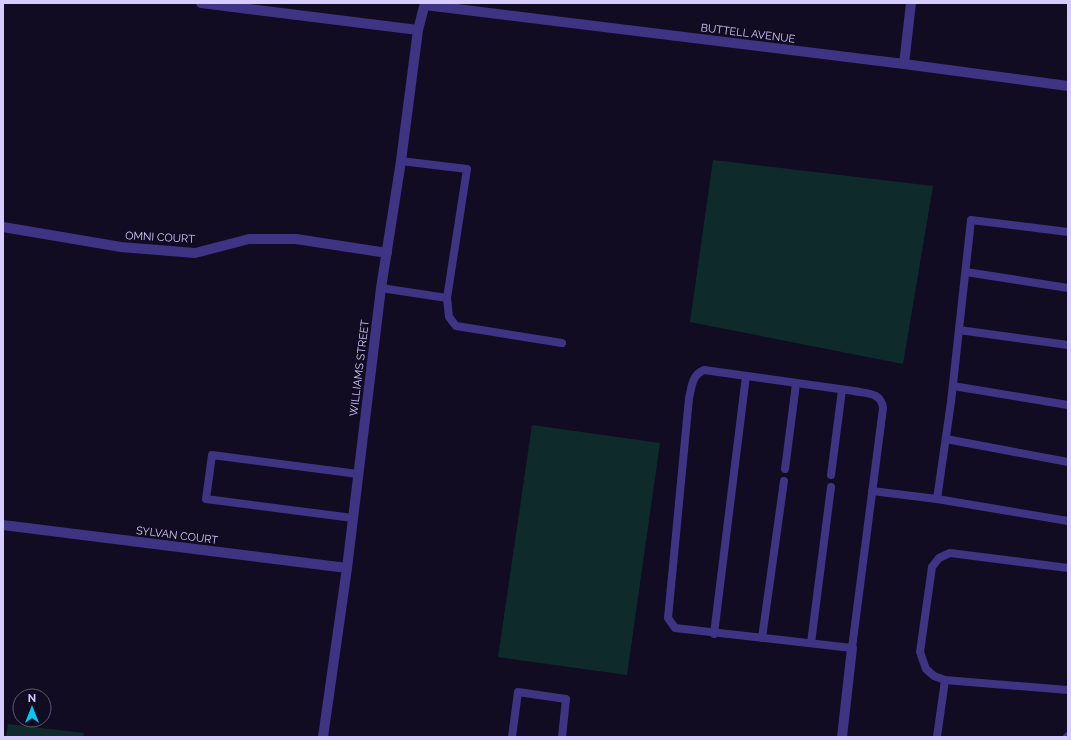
<svg xmlns="http://www.w3.org/2000/svg" width="1071" height="740" viewBox="0 0 1071 740" font-family="Raleway,sans-serif">
<rect width="100%" height="100%" fill="#110c21"/>
<!-- green -->
<g fill="#0f2a2b">
<path d="M 713,160 L 933,186 L 903,364 L 690,322 Z"/>
<path d="M 532,425 L 660,443 L 627,675 L 498,657 Z"/>
<path d="M 8,724 L 84,733 L 83,737 L 6,737 Z"/>
</g>
<g fill="none" stroke-linecap="round" stroke-linejoin="round">
<!-- lane -->
<g stroke="#3e3483" stroke-width="8">
<path d="M 1068,232 L 971,220 L 951,402 L 937,499 L 1068,521"/>
<path d="M 966,272 L 1068,288"/>
<path d="M 381,288 L 447,298 L 467,169 L 401,161"/>
<path d="M 447,298 L 449,317 L 456,326 L 562,343"/>
<path d="M 959,330 L 1068,345"/>
<path d="M 704,370 L 854,391 C 868,394 881,392 883,408 L 852,648 L 675,628 L 668,618 L 689,398 C 692,386 692,375 704,370 Z"/>
<path d="M 953,386 L 1068,405"/>
<path d="M 946,439 L 1068,462"/>
<path d="M 785,469 L 796,384"/>
<path d="M 831,475 L 842,390"/>
<path d="M 872,491 L 937,499"/>
<path d="M 353,518 L 206,499 L 212,455 L 358,474"/>
<path d="M 1068,568 L 950,553 L 939,558 L 932,567 L 920,652 L 926,669 L 934,676 L 945,680 L 1068,690"/>
<path d="M 714,634 L 746,376"/>
<path d="M 762,638 L 784,481"/>
<path d="M 811,643 L 831,487"/>
<path d="M 512,737 L 518,692 L 566,699 L 562,737"/>
<path d="M 937,737 L 945,680"/>
<path d="M 1067,737 L 1068,736"/>
</g>
<!-- street -->
<g stroke="#3e3483" stroke-width="10">
<path d="M 201,3 L 418,30"/>
<path d="M 425,5 L 904,64 L 1068,86"/>
<path d="M 904,64 L 911,3"/>
<path d="M 3,227 L 121,247 L 195,253 L 249,239 L 296,239 L 387,253"/>
<path d="M 3,525 L 347,568"/>
<path d="M 323,737 L 347,568 L 381,288 L 401,161 L 418,30 L 425,3"/>
<path d="M 842,737 L 852,648"/>
</g>
</g>
<g text-anchor="middle" stroke-width="3" stroke-linejoin="round" paint-order="stroke">
<!-- street labels -->
<g font-size="11" fill="#d6ccff" stroke="#110c21">
<text transform="translate(748 33) rotate(7)" y="4">BUTTELL AVENUE</text>
<text transform="translate(160 237) rotate(3)" y="4">OMNI COURT</text>
<text transform="translate(359 368) rotate(-83)" y="4">WILLIAMS STREET</text>
<text transform="translate(177 535) rotate(7)" y="4">SYLVAN COURT</text>
</g>
</g>
<!-- border -->
<rect width="1071" height="740" fill="none" stroke="#d6ccff" stroke-width="8"/>
<!-- north arrow -->
<g transform="translate(32 708)"><circle r="19" fill="#110c21" stroke="#60597a"/>
<path d="M0-3L7 15L0 10L-7 15Z" fill="#00c9f7"/>
<text y="-6" font-size="11" font-weight="bold" text-anchor="middle" fill="#d6ccff">N</text>
</g>
</svg>
